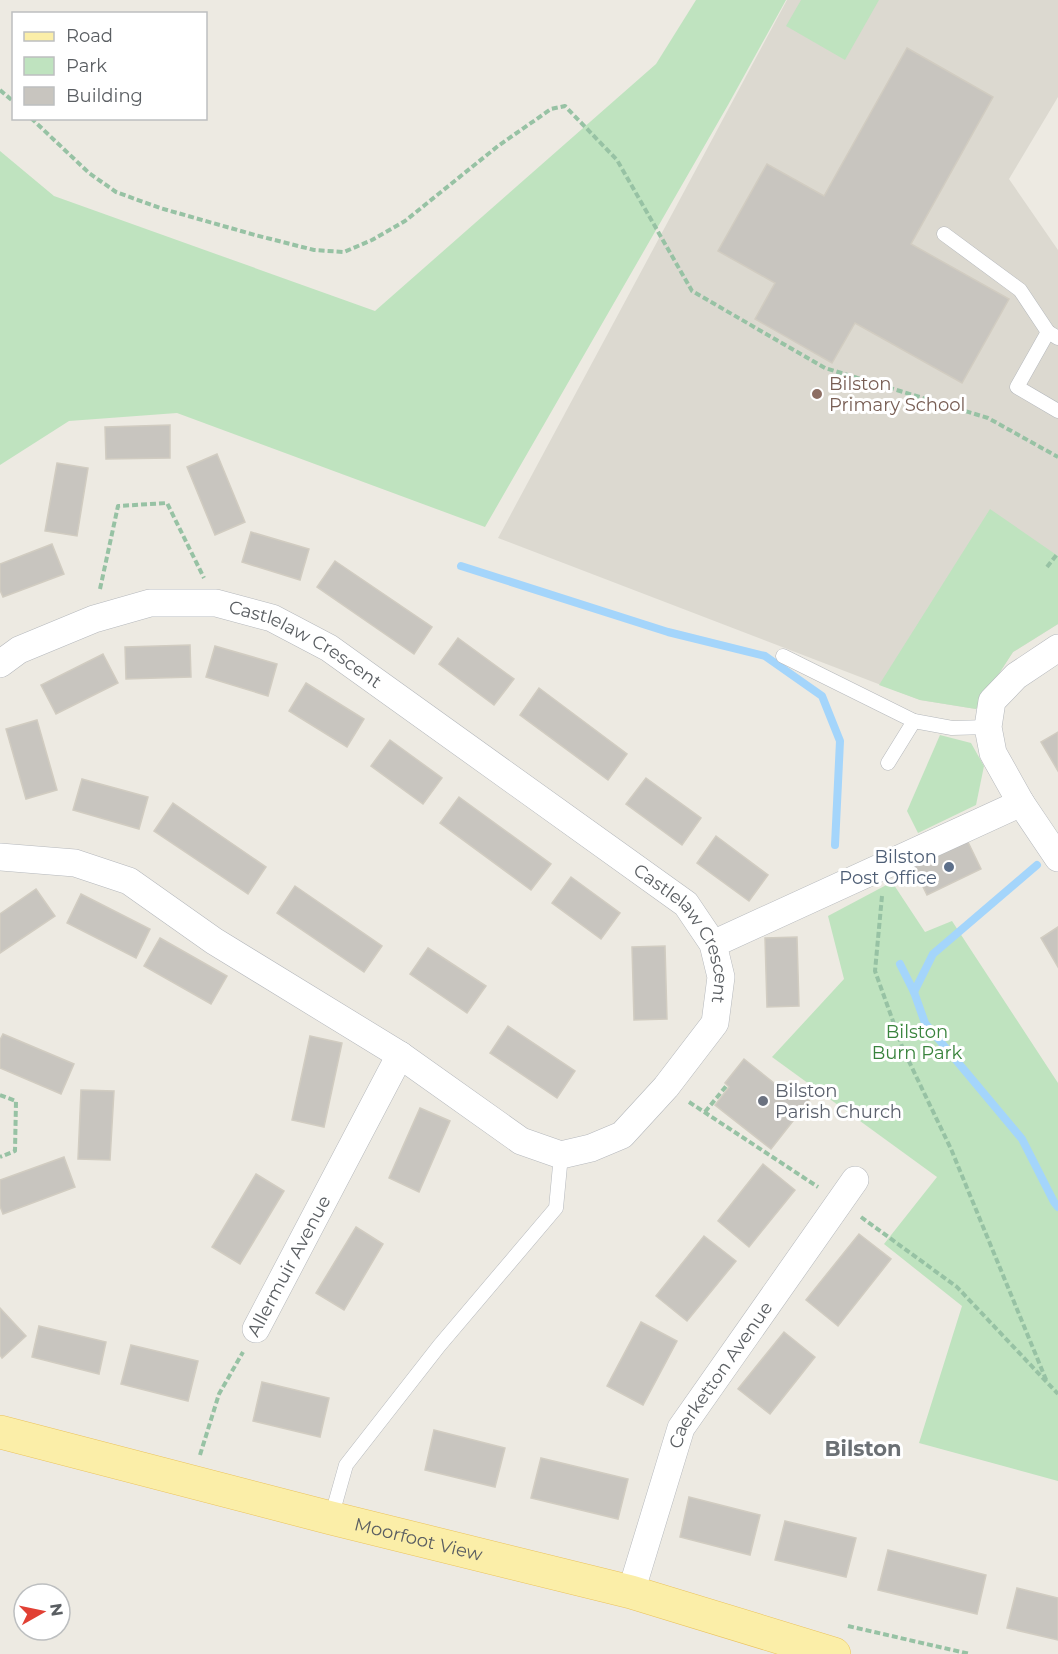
<svg xmlns="http://www.w3.org/2000/svg" width="1058" height="1654" viewBox="0 0 1058 1654" font-family="Montserrat,sans-serif">
<rect width="100%" height="100%" fill="#edeae2"/>
<!-- education -->
<path fill="#dcd9d0" d="M 787,0 L 1058,0 L 1058,97 L 1009,179 L 1058,250 L 1058,624 L 1013,652 L 976,709 L 920,700 L 498,538 Z"/>
<!-- green -->
<g fill="#bfe3bf">
<path d="M 696,0 L 786,0 L 728,105 L 485,527 L 177,413 L 69,421 L 0,465 L 0,151 L 54,196 L 375,311 L 656,64 Z"/>
<path d="M 801,0 L 879,0 L 845,60 L 786,26 Z"/>
<path d="M 990,509 L 1058,556 L 1058,624 L 1013,652 L 976,709 L 920,700 L 879,685 Z"/>
<path d="M 940,735 L 971,743 L 984,766 L 976,805 L 918,833 L 907,811 Z"/>
<path d="M 892,882 L 925,932 L 952,921 L 1058,1083 L 1058,1481 L 919,1443 L 962,1306 L 884,1244 L 937,1177 L 772,1057 L 844,979 L 828,916 Z"/>
</g>
<g fill="none" stroke-linecap="round" stroke-linejoin="round">
<!-- stream -->
<g stroke="#a4d5fb" stroke-width="8">
<path d="M 461,566 L 668,632 L 765,656 L 822,696 L 840,741 L 835,845"/>
<path d="M 900,964 L 914,992 L 925,1023 L 1022,1139 L 1054,1202 L 1058,1207"/>
<path d="M 914,992 L 933,954 L 1037,865"/>
</g>
</g>
<!-- building -->
<g fill="#c8c5bf" stroke="#d1ccc1" stroke-width="1.5">
<path d="M 907,48 L 993,97 L 911,244 L 1009,299 L 962,383 L 855,323 L 832,363 L 755,319 L 775,283 L 718,251 L 767,164 L 824,196 Z"/>
<path d="M 170,425 L 170,458 L 106,459 L 105,427 Z"/>
<path d="M 217,454 L 245,522 L 215,535 L 187,467 Z"/>
<path d="M 57,463 L 88,468 L 77,536 L 45,531 Z"/>
<path d="M 251,532 L 309,549 L 300,580 L 242,562 Z"/>
<path d="M 52,544 L 64,574 L 3,597 L 0,590 L 0,564 Z"/>
<path d="M 335,561 L 432,627 L 414,654 L 317,587 Z"/>
<path d="M 458,638 L 514,679 L 494,705 L 439,664 Z"/>
<path d="M 190,645 L 191,677 L 126,679 L 125,647 Z"/>
<path d="M 215,646 L 277,664 L 268,696 L 206,677 Z"/>
<path d="M 103,654 L 118,683 L 56,714 L 41,685 Z"/>
<path d="M 306,683 L 364,719 L 347,747 L 289,711 Z"/>
<path d="M 539,688 L 627,754 L 608,780 L 520,715 Z"/>
<path d="M 37,720 L 57,790 L 26,799 L 6,729 Z"/>
<path d="M 1058,732 L 1058,771 L 1041,742 Z"/>
<path d="M 390,740 L 442,778 L 423,804 L 371,766 Z"/>
<path d="M 646,778 L 701,818 L 682,845 L 626,804 Z"/>
<path d="M 82,779 L 148,797 L 139,829 L 73,810 Z"/>
<path d="M 459,797 L 551,864 L 531,890 L 440,823 Z"/>
<path d="M 173,803 L 266,867 L 248,894 L 154,831 Z"/>
<path d="M 716,836 L 768,875 L 749,901 L 697,863 Z"/>
<path d="M 967,840 L 981,869 L 927,895 L 913,866 Z"/>
<path d="M 571,877 L 620,913 L 601,939 L 552,903 Z"/>
<path d="M 295,886 L 382,946 L 364,972 L 277,913 Z"/>
<path d="M 36,889 L 55,916 L 0,953 L 0,914 Z"/>
<path d="M 81,894 L 150,929 L 136,958 L 67,923 Z"/>
<path d="M 1058,927 L 1058,967 L 1041,938 Z"/>
<path d="M 797,937 L 799,1006 L 767,1007 L 765,938 Z"/>
<path d="M 160,938 L 227,976 L 211,1004 L 144,966 Z"/>
<path d="M 665,946 L 667,1019 L 634,1020 L 632,947 Z"/>
<path d="M 428,948 L 486,986 L 467,1013 L 410,974 Z"/>
<path d="M 508,1026 L 575,1071 L 557,1098 L 490,1053 Z"/>
<path d="M 3,1034 L 74,1064 L 61,1094 L 0,1068 L 0,1040 Z"/>
<path d="M 310,1036 L 342,1043 L 324,1127 L 292,1120 Z"/>
<path d="M 744,1059 L 784,1091 L 792,1082 L 811,1098 L 771,1149 L 715,1105 L 729,1087 L 725,1083 Z"/>
<path d="M 81,1090 L 114,1091 L 110,1160 L 78,1159 Z"/>
<path d="M 420,1108 L 450,1121 L 419,1192 L 389,1178 Z"/>
<path d="M 64,1157 L 75,1187 L 3,1214 L 0,1206 L 0,1180 Z"/>
<path d="M 763,1164 L 795,1190 L 749,1247 L 718,1221 Z"/>
<path d="M 256,1174 L 284,1191 L 240,1264 L 212,1247 Z"/>
<path d="M 356,1227 L 383,1244 L 344,1310 L 316,1293 Z"/>
<path d="M 859,1234 L 891,1259 L 838,1326 L 806,1300 Z"/>
<path d="M 704,1236 L 736,1261 L 687,1321 L 656,1296 Z"/>
<path d="M 0,1308 L 26,1336 L 2,1358 L 0,1355 Z"/>
<path d="M 641,1322 L 677,1341 L 643,1405 L 607,1386 Z"/>
<path d="M 39,1326 L 106,1342 L 99,1374 L 32,1357 Z"/>
<path d="M 784,1332 L 815,1357 L 770,1414 L 738,1389 Z"/>
<path d="M 131,1345 L 198,1361 L 188,1401 L 121,1384 Z"/>
<path d="M 262,1382 L 329,1398 L 320,1437 L 253,1421 Z"/>
<path d="M 434,1430 L 505,1448 L 495,1487 L 425,1470 Z"/>
<path d="M 541,1458 L 628,1479 L 618,1519 L 531,1498 Z"/>
<path d="M 689,1497 L 760,1515 L 750,1555 L 680,1537 Z"/>
<path d="M 785,1521 L 856,1538 L 846,1577 L 775,1560 Z"/>
<path d="M 888,1550 L 986,1575 L 977,1614 L 878,1590 Z"/>
<path d="M 1017,1588 L 1058,1598 L 1058,1640 L 1007,1628 Z"/>
</g>
<g fill="none" stroke-linecap="round" stroke-linejoin="round">
<!-- lane casing -->
<g stroke="#b5b8bc" stroke-width="15">
<g id="lane">
<path d="M 944,234 L 1020,290 L 1048,332"/>
<path d="M 1058,338 L 1048,332 L 1017,387 L 1058,411"/>
<path d="M 783,656 L 914,721 L 952,728 L 988,727"/>
<path d="M 888,763 L 914,721"/>
<path d="M 331,1518 L 346,1465 L 439,1346 L 556,1208 L 561,1155"/>
</g>
</g>
<!-- street casing -->
<g stroke="#b5b8bc" stroke-width="28">
<g id="street">
<path d="M 1058,648 L 1016,676 L 992,701 L 988,727 L 993,753 L 1021,803 L 1058,858"/>
<path id="s1" d="M 0,664 L 19,650 L 94,619 L 150,603 L 216,603 L 272,618 L 329,648 L 686,904 L 713,944 L 721,977 L 715,1023 L 666,1087 L 622,1135 L 591,1148 L 561,1155 L 521,1141 L 400,1055 L 214,941 L 129,881 L 75,863 L 0,857"/>
<path d="M 713,944 L 1021,803"/>
<path d="M 256,1329 L 400,1055"/>
<path id="s2" d="M 631,1592 L 681,1428 L 855,1180"/>
</g>
</g>
<!-- primary casing -->
<g stroke="#ebc35d" stroke-width="34">
<g id="primary">
<path id="s3" d="M 0,1432 L 331,1518 L 631,1592 L 834,1654"/>
</g>
</g>
<!-- path -->
<g stroke="#97c2a4" stroke-width="4" stroke-dasharray="6 3" stroke-linecap="butt">
<path d="M 0,90 L 14,102"/>
<path d="M 31,118 L 89,173 L 116,192 L 160,208 L 255,235 L 314,250 L 344,252 L 372,240 L 405,221 L 498,146 L 551,109 L 565,106 L 617,160 L 692,291 L 825,368 L 988,418 L 1058,457"/>
<path d="M 1047,567 L 1058,553"/>
<path d="M 100,589 L 118,506 L 167,503 L 204,578"/>
<path d="M 882,896 L 875,971 L 903,1049 L 951,1149 L 1047,1382"/>
<path d="M 0,1095 L 16,1101 L 15,1151 L 0,1157"/>
<path d="M 689,1102 L 818,1187"/>
<path d="M 705,1112 L 727,1085"/>
<path d="M 861,1217 L 957,1287 L 1058,1394"/>
<path d="M 200,1455 L 219,1394 L 243,1352"/>
<path d="M 848,1626 L 970,1654"/>
</g>
<!-- lane -->
<use href="#lane" stroke="#fff" stroke-width="14"/>
<!-- street -->
<use href="#street" stroke="#fff" stroke-width="27"/>
<!-- primary -->
<use href="#primary" stroke="#fbeea8" stroke-width="33"/>
</g>
<!-- markers -->
<circle fill="#8d6e63" stroke="#fff" stroke-width="2" cx="817" cy="394" r="6"/>
<circle fill="#5c6f8a" stroke="#fff" stroke-width="2" cx="949" cy="867" r="6"/>
<circle fill="#6b7280" stroke="#fff" stroke-width="2" cx="763" cy="1101" r="6"/>
<g text-anchor="middle" stroke-width="6" stroke-linejoin="round" paint-order="stroke">
<!-- education labels -->
<g font-size="18" fill="#785e54" stroke="#fff" text-anchor="start">
<text x="829" y="390">Bilston<tspan x="829" dy="21">Primary School</tspan></text>
</g>
<!-- street labels -->
<g font-size="18" fill="#5a5e62" stroke="#fff">
<text dy="6" stroke="none"><textPath href="#s1" startOffset="328">Castlelaw Crescent</textPath></text>
<text dy="6" stroke="none"><textPath href="#s1" startOffset="814">Castlelaw Crescent</textPath></text>
<text transform="translate(289 1266) rotate(-62)" y="6">Allermuir Avenue</text>
<text dy="6" stroke="none"><textPath href="#s2" startOffset="237">Caerketton Avenue</textPath></text>
<text dy="6" stroke="none"><textPath href="#s3" startOffset="432">Moorfoot View</textPath></text>
</g>
<!-- service labels -->
<g font-size="18" fill="#4e5e75" stroke="#fff" text-anchor="end">
<text x="937" y="863">Bilston<tspan x="937" dy="21">Post Office</tspan></text>
</g>
<!-- park labels -->
<g font-size="18" fill="#38833c" stroke="#fff">
<text x="917" y="1038">Bilston<tspan x="917" dy="21">Burn Park</tspan></text>
</g>
<!-- worship labels -->
<g font-size="18" fill="#5b616d" stroke="#fff" text-anchor="start">
<text x="775" y="1097">Bilston<tspan x="775" dy="21">Parish Church</tspan></text>
</g>
<!-- quarter labels -->
<g font-size="21" font-weight="bold" fill="#6b7074" stroke="#fff">
<text x="863" y="1456">Bilston</text>
</g>
</g>
<!-- legend -->
<rect x="12" y="12" width="195" height="108" fill="#ffffff" stroke="#bdbfc0" stroke-width="1.5"/>
<rect x="24" y="32" width="30" height="9" fill="#fbeea8" stroke="#bdbfc0" stroke-width="1.5"/>
<text x="66" y="42" font-size="18" fill="#5a5e62">Road</text>
<rect x="24" y="57" width="30" height="18" fill="#bfe3bf" stroke="#bdbfc0" stroke-width="1.5"/>
<text x="66" y="72" font-size="18" fill="#5a5e62">Park</text>
<rect x="24" y="87" width="30" height="18" fill="#c8c5bf" stroke="#bdbfc0" stroke-width="1.5"/>
<text x="66" y="102" font-size="18" fill="#5a5e62">Building</text>
<!-- north arrow -->
<g transform="translate(42 1612) rotate(81)"><circle r="28" fill="#ffffff" stroke="#bdbfc0" stroke-width="1.5"/>
<path d="M0-4.5L10 22L0 15L-10 22Z" fill="#e14034"/>
<text y="-9" font-size="16" font-weight="bold" text-anchor="middle" fill="#5a5e62">N</text>
</g>
</svg>
